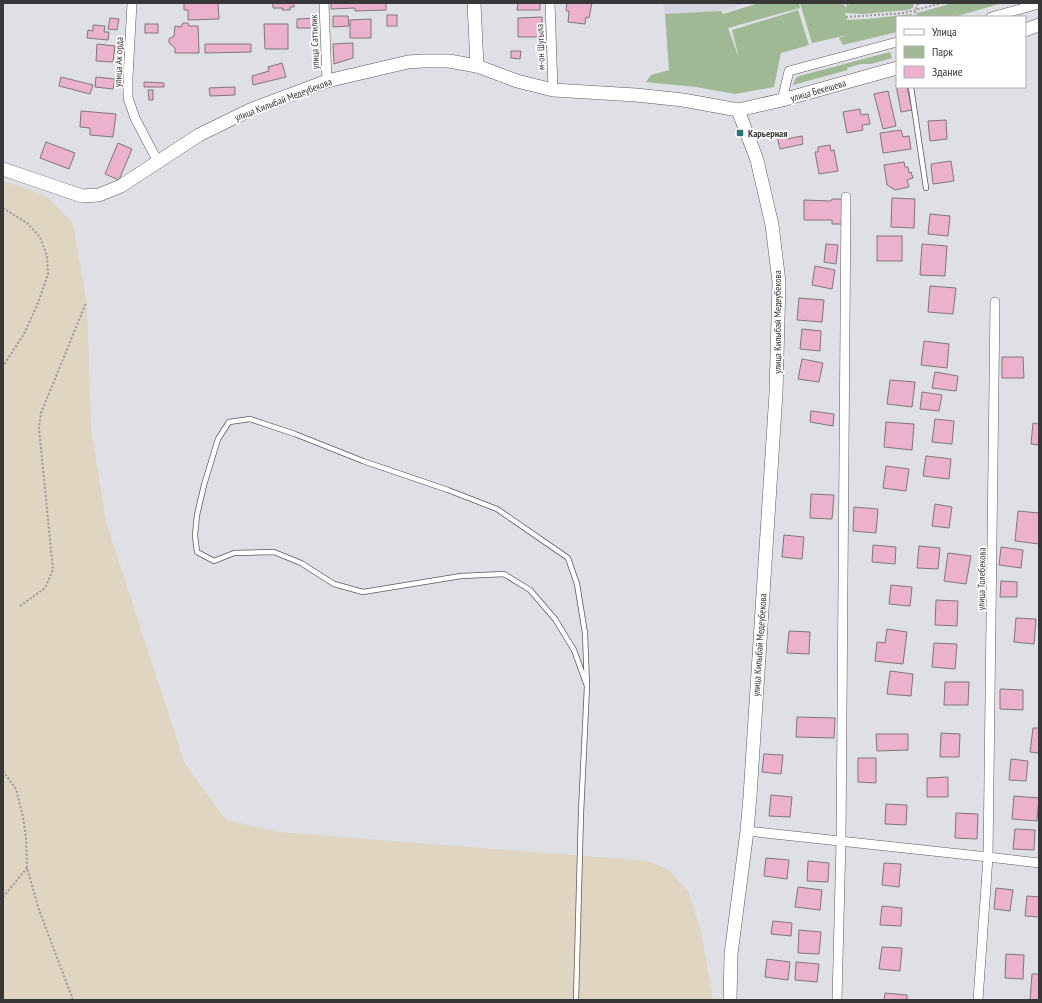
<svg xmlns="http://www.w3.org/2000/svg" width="1042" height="1003" viewBox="0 0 1042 1003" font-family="'PT Sans Narrow',sans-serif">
<rect width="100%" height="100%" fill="#dfdfe6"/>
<!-- built -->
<path fill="#d5d4e3" d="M 663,3 L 748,3 L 721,11 L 665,14 Z"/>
<!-- industrial -->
<path fill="#dfd5c0" d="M 3,182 L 7,182 L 47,196 L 73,224 L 87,304 L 91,428 L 106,522 L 185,764 L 226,820 L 279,832 L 648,861 L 669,870 L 688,891 L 701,931 L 713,1000 L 3,1000 Z"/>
<!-- green -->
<g fill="#9fb995">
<path d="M 759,3 L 799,3 L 800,8 L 728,28 L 739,58 L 732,30 L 798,10 L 809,45 L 781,53 L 774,87 L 735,94 L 696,87 L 646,82 L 651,75 L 669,70 L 665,14 L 721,11 L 723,14 Z"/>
<path d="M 800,3 L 845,3 L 843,5 L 844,8 L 851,3 L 914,3 L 913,8 L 907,10 L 863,14 L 845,13 L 847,20 L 867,19 L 912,14 L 912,17 L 897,17 L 897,32 L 843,45 L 839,38 L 847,35 L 812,43 Z"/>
<path d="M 953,3 L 998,3 L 999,4 L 954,17 L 916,17 L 917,13 Z"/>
<path d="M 890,52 L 892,58 L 871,64 L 861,64 L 847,68 L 848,70 L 793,85 L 795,79 L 799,76 Z"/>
</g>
<!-- building -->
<g fill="#ebb1cd" stroke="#7e767a">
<path d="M 184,3 L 218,3 L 219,19 L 188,20 L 188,10 L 184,10 Z"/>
<path d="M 273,3 L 294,3 L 294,7 L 290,7 L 290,10 L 282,10 L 283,8 L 273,8 Z"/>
<path d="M 331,3 L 386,3 L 386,10 L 355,11 L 355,8 L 331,9 Z"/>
<path d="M 518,3 L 540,3 L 540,10 L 517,10 Z"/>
<path d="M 567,3 L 592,3 L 589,18 L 586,17 L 585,24 L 568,22 L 569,11 L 566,11 Z"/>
<rect x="387" y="15" width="10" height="11"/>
<path d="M 333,16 L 348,16 L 349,26 L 333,27 Z"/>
<path d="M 542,17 L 542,25 L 539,25 L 539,37 L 518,37 L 518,18 Z"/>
<path d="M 110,18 L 119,19 L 117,30 L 108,29 Z"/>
<path d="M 317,18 L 317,28 L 297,28 L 297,19 Z"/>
<path d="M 371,19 L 371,38 L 350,38 L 350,20 Z"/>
<path d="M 183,23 L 188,23 L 189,26 L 198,26 L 199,53 L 175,53 L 175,48 L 169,43 L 169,39 L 174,36 L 175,26 L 181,27 Z"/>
<rect x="145" y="24" width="13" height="9"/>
<path d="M 264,24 L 288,24 L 288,49 L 265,49 Z"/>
<path d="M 93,25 L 105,26 L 104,32 L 109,32 L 108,40 L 87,38 L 88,30 L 93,31 Z"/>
<path d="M 353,43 L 353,58 L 334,64 L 333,44 Z"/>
<path d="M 97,44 L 115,46 L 113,62 L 96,61 Z"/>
<path d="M 205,44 L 251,44 L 251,52 L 205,53 Z"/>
<path d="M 511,51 L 521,51 L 520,59 L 511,58 Z"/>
<path d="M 282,63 L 286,77 L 253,85 L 252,76 L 269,71 L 268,67 Z"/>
<path d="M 61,77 L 93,85 L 90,94 L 59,86 Z"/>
<path d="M 96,77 L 115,79 L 113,89 L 95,87 Z"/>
<path d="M 144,82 L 164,83 L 164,87 L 144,87 Z"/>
<path d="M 896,85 L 897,87 L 907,87 L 912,110 L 901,112 Z"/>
<path d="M 235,87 L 235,95 L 210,96 L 209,88 Z"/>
<path d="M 148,90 L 153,90 L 153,100 L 149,100 Z"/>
<path d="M 888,91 L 896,126 L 883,129 L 874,94 Z"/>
<path d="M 860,109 L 861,115 L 868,114 L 870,124 L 862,125 L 863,130 L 847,133 L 843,112 Z"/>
<path d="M 81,111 L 116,114 L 113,137 L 90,135 L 90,128 L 80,127 Z"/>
<path d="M 946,120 L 947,139 L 930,141 L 928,121 Z"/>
<path d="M 901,130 L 903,137 L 909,136 L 911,149 L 883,153 L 880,133 Z"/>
<path d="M 785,134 L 786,139 L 802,136 L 803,144 L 780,149 L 777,136 Z"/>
<path d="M 46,142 L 75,153 L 69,169 L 40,158 Z"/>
<path d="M 118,143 L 132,149 L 119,180 L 105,174 Z"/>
<path d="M 830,145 L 831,151 L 834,150 L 838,171 L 819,174 L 815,152 L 818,152 L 818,147 Z"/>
<path d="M 951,161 L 954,181 L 933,184 L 931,164 Z"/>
<path d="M 904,162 L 905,167 L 908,167 L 909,173 L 911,172 L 913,178 L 907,180 L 909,187 L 895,190 L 887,185 L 884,165 Z"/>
<path d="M 892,198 L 915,199 L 914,228 L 891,227 Z"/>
<path d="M 832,199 L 842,199 L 842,224 L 832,224 L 832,220 L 804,220 L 804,200 L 831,201 Z"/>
<path d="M 930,214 L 950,216 L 948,236 L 928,234 Z"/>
<rect x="877" y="236" width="25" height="25"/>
<path d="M 826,244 L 838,245 L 836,264 L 824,262 Z"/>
<path d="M 922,244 L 947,246 L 945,276 L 920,275 Z"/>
<path d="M 815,266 L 835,270 L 832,289 L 812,285 Z"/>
<path d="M 930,286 L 956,288 L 953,314 L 928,312 Z"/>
<path d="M 799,298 L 824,300 L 822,322 L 797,320 Z"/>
<path d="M 802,329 L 821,331 L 820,351 L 800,349 Z"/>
<path d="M 924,341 L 949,344 L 947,368 L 921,365 Z"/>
<path d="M 1002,357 L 1023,357 L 1024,378 L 1002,378 Z"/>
<path d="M 802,359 L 823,363 L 819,382 L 798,379 Z"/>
<path d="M 935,372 L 958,376 L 956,391 L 932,388 Z"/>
<path d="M 890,380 L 915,382 L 912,407 L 887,404 Z"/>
<path d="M 922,392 L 942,395 L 939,411 L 920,409 Z"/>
<path d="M 811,411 L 834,414 L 833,426 L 810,422 Z"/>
<path d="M 935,419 L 954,421 L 952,444 L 932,442 Z"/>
<path d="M 886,422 L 914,424 L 912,450 L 884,447 Z"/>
<path d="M 1033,423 L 1039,424 L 1039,445 L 1031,444 Z"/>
<path d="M 926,456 L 951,459 L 949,479 L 923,476 Z"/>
<path d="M 886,466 L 909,469 L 906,491 L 883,488 Z"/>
<path d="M 811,494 L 834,495 L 832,519 L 810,518 Z"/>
<path d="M 935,504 L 952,507 L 949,528 L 932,526 Z"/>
<path d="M 854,507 L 878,509 L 876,533 L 853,531 Z"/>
<path d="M 1018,511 L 1039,513 L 1039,544 L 1015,541 Z"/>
<path d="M 784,535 L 804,537 L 802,559 L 782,557 Z"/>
<path d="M 873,545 L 896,547 L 895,564 L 872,562 Z"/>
<path d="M 919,546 L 940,548 L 938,569 L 917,568 Z"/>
<path d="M 1001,547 L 1023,550 L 1021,568 L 999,565 Z"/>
<path d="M 948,553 L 971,556 L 966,584 L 944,581 Z"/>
<path d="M 1001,581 L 1017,582 L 1017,597 L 1000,597 Z"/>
<path d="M 891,585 L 912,587 L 910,606 L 889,604 Z"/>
<path d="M 936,600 L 958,601 L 957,626 L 935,625 Z"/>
<path d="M 1016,618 L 1036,619 L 1034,644 L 1014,642 Z"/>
<path d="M 887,629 L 907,632 L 903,664 L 875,661 L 877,642 L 885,643 Z"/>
<path d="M 789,631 L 810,632 L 809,654 L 787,653 Z"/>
<path d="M 934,643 L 957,644 L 955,669 L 932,667 Z"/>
<path d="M 890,671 L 913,674 L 911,696 L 887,694 Z"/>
<path d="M 945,682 L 969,682 L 968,705 L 944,705 Z"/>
<path d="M 1000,689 L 1023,690 L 1023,710 L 1000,709 Z"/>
<path d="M 797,717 L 835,718 L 834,738 L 796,737 Z"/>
<path d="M 1033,728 L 1039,728 L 1039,753 L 1030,752 Z"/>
<path d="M 941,733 L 960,734 L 959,757 L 940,757 Z"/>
<path d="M 876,734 L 908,734 L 908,750 L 877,751 Z"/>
<path d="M 764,754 L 783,755 L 781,774 L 762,772 Z"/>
<path d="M 858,758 L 876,758 L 876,783 L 858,782 Z"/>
<path d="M 1011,759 L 1028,761 L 1026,781 L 1009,780 Z"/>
<path d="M 948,777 L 948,797 L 927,797 L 927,778 Z"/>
<path d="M 771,795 L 792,797 L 790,817 L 769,816 Z"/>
<path d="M 1014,796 L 1039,798 L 1037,821 L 1012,819 Z"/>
<path d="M 886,804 L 907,805 L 906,825 L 885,824 Z"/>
<path d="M 956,813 L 978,814 L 977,839 L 955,838 Z"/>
<path d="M 1015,829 L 1035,830 L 1034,850 L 1013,849 Z"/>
<path d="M 766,858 L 789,860 L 787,879 L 764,876 Z"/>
<path d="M 808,861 L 829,863 L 828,882 L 807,881 Z"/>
<path d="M 884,863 L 901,864 L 899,887 L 882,885 Z"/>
<path d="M 798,887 L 822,890 L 820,910 L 795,907 Z"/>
<path d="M 996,888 L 1013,890 L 1010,911 L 994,909 Z"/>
<path d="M 1027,896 L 1039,897 L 1039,917 L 1025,916 Z"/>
<path d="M 882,906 L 902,908 L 901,926 L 880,925 Z"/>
<path d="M 773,921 L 792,923 L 791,936 L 771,934 Z"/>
<path d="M 799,930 L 821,932 L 819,954 L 798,953 Z"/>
<path d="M 882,947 L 902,948 L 900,971 L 879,969 Z"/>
<path d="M 1006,954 L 1024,955 L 1023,979 L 1005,978 Z"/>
<path d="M 767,959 L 790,962 L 788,980 L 765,977 Z"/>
<path d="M 796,962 L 819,964 L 817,982 L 795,980 Z"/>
<path d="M 1032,974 L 1039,974 L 1039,1000 L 1030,1000 Z"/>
<path d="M 885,993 L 907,995 L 907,1000 L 884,1000 Z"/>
</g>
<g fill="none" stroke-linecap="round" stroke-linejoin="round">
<!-- lane casing -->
<g stroke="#5a5a60" stroke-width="6">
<g id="lane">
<path d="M 911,87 L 926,188"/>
<path d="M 576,1000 L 581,813 L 587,686 L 585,633 L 577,584 L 568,558 L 497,509 L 448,490 L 363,461 L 295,434 L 250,419 L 229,422 L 218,439 L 204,485 L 197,515 L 195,535 L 197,552 L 214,561 L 234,553 L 274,552 L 301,563 L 334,584 L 363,592 L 461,576 L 504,574 L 530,590 L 555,619 L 574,650 L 587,686"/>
</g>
</g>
<!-- street casing -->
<g stroke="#5a5a60" stroke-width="10">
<g id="street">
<path d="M 132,3 L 128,77 L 128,98 L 135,118 L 158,162"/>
<path d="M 324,3 L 327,81"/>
<path d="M 550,3 L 553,90"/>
<path d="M 991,17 L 1039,4"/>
<path d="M 782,100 L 789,71 L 897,42"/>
<path d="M 747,831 L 988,857 L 1039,863"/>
<path d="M 837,1000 L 841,841 L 846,197"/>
<path d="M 978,1000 L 988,857 L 995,302"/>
</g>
</g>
<!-- secondary casing -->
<g stroke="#5a5a60" stroke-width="14">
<g id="secondary">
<path d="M 474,3 L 477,66"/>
<path d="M 1025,30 L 1039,25"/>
<path d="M 3,169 L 82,196 L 99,195 L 121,186 L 199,135 L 250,110 L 327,81 L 408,62 L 423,61 L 449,61 L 477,66 L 517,81 L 553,90 L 636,95 L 683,100 L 738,110 L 782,100 L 897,68"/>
<path d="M 730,1000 L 731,954 L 747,831 L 750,796 L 776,393 L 779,282 L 772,225 L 757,160 L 738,110"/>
</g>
</g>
<!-- path -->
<g stroke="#98989d" stroke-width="2" stroke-dasharray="2 2" stroke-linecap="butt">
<path d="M 843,7 L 849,3"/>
<path d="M 846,17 L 904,13 L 942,3"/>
<path d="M 914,17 L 918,3"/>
<path d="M 3,208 L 27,223 L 40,237 L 47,256 L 48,274 L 38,303 L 24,334 L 3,366"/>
<path d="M 20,606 L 45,588 L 53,570 L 39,428 L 41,413 L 86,303"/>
<path d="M 3,771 L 16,789 L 23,817 L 26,838 L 27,868 L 39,910 L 73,1000"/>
<path d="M 3,897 L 27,868"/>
</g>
<!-- lane -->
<use href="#lane" stroke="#fff" stroke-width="4.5"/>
<!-- street -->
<use href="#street" stroke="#fff" stroke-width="9"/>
<!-- secondary -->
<use href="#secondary" stroke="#fff" stroke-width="13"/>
</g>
<!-- markers -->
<rect fill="#287279" stroke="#fff" stroke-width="1.5" x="736" y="129" width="8" height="8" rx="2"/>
<g text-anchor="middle" stroke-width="3.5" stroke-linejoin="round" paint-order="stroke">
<!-- street labels -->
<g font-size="10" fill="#37373a" stroke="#fff">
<text transform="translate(314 42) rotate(-92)" y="4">улица Саттилик</text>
<text transform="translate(540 47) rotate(-92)" y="4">м-он Шугыла</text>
<text transform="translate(118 62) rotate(-88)" y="4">улица Ак орда</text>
<text transform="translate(818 90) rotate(-16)" y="4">улица Бекешева</text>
<text transform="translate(283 99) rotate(-21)" y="4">улица Килыбай Медеубекова</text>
<text transform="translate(777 322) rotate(-90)" y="4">улица Килыбай Медеубекова</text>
<text transform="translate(981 579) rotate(-89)" y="4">улица Толебекова</text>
<text transform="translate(759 645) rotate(-86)" y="4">улица Килыбай Медеубекова</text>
</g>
<!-- poi labels -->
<g font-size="10" font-weight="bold" fill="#37373a" stroke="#fff" text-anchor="start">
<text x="748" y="137">Карьерная</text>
</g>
</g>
<!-- border -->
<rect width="1042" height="1003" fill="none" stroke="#37373a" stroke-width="8"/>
<!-- legend -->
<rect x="896" y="16" width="130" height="72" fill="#ffffff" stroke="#afafb0"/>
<rect x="904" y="29" width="20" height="6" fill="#ffffff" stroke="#afafb0"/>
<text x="932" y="36" font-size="12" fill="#37373a">Улица</text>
<rect x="904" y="46" width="20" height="12" fill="#9fb995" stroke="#afafb0"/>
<text x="932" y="56" font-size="12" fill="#37373a">Парк</text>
<rect x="904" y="66" width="20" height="12" fill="#ebb1cd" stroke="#afafb0"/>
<text x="932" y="76" font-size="12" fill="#37373a">Здание</text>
</svg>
